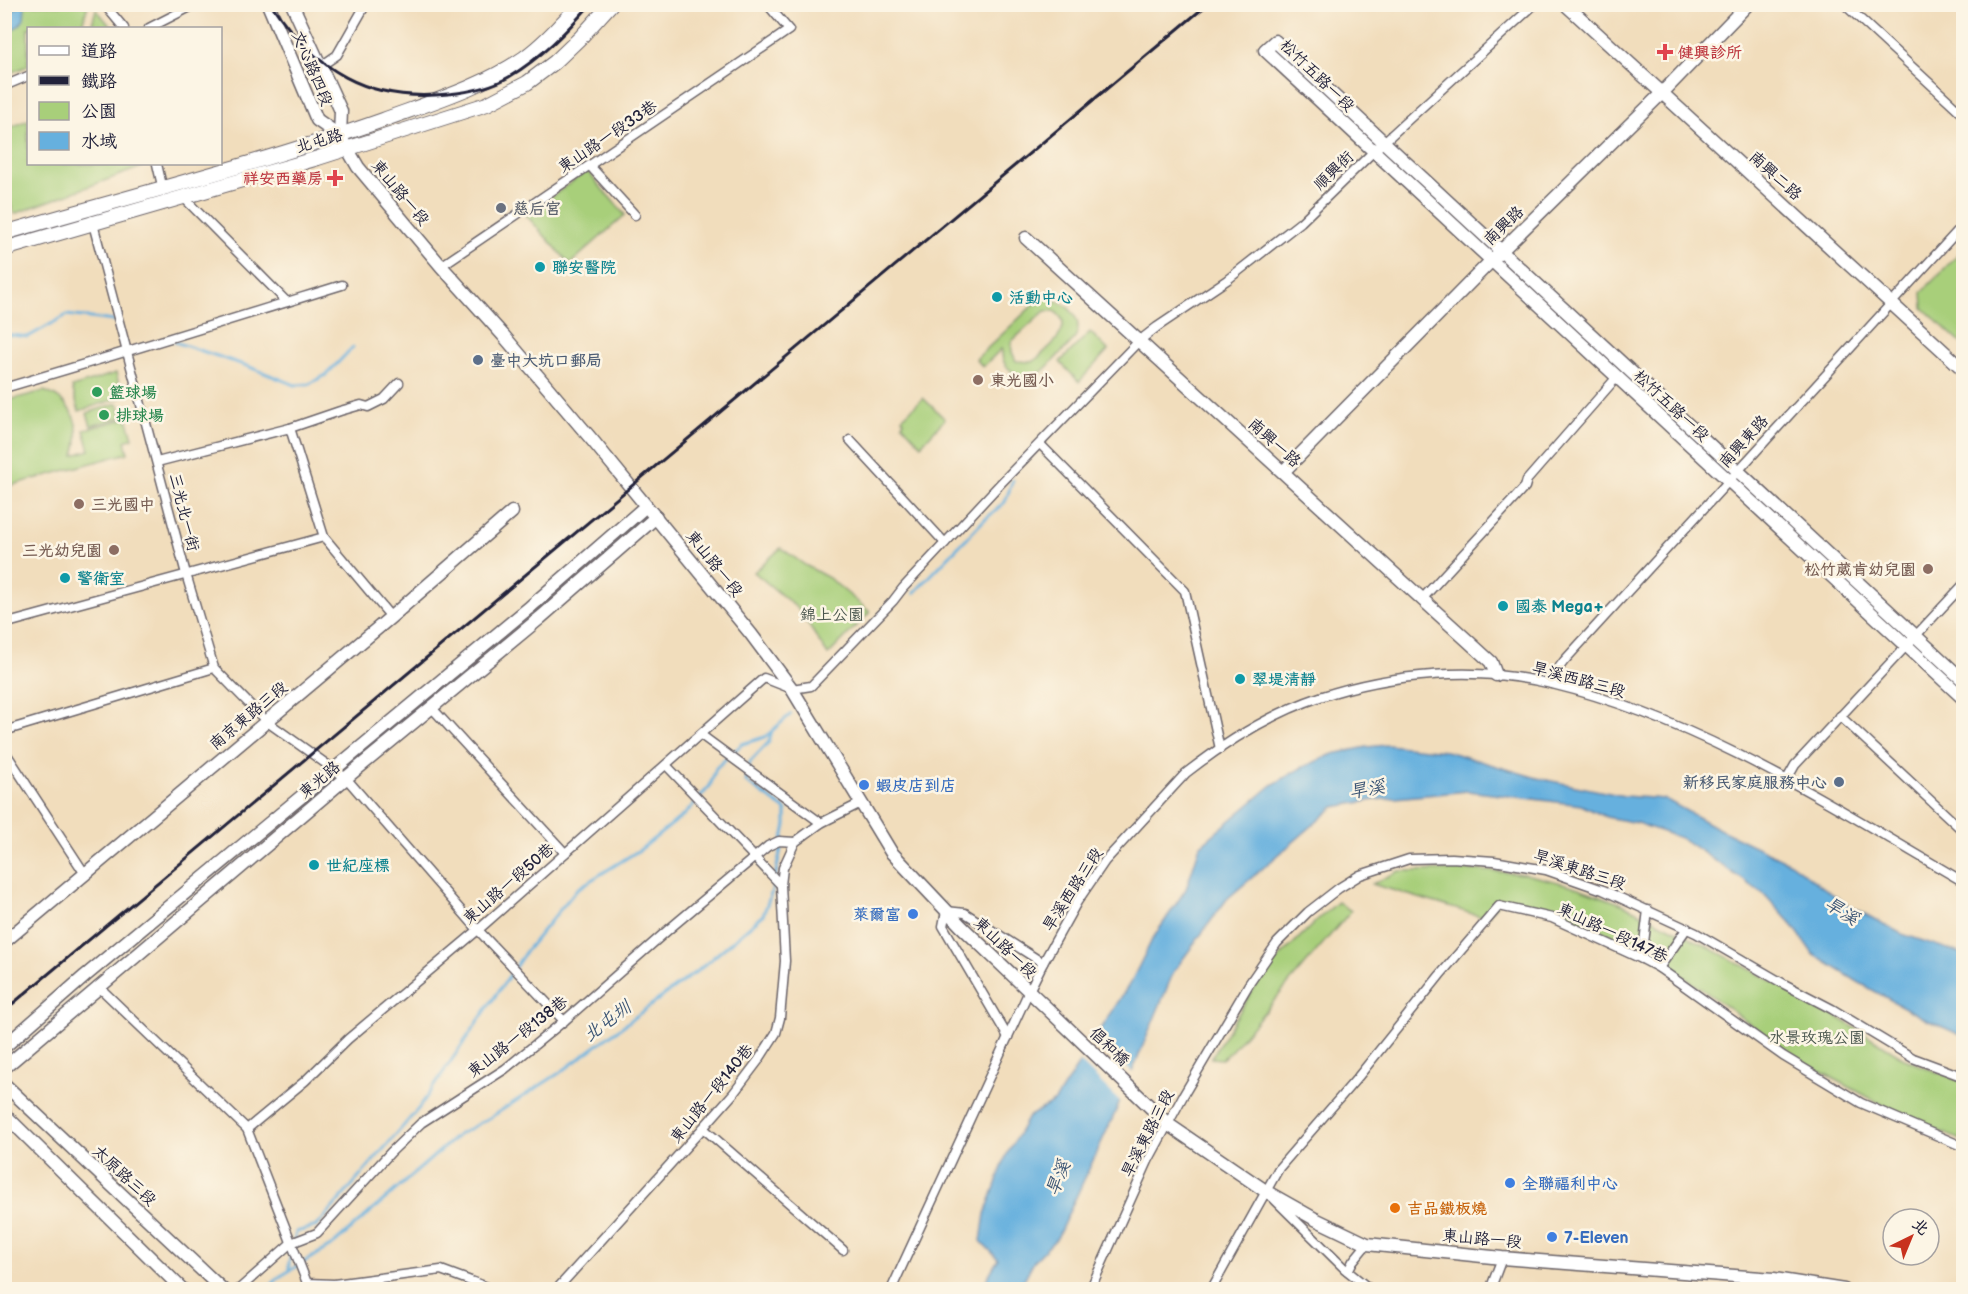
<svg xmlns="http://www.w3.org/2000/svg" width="1968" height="1294" viewBox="0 0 1968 1294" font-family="'Balsamiq Sans','LXGW WenKai TC',sans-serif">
<rect width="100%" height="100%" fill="#fcf5e5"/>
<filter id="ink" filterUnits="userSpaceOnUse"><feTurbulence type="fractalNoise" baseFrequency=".0167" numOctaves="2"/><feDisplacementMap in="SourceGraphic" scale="12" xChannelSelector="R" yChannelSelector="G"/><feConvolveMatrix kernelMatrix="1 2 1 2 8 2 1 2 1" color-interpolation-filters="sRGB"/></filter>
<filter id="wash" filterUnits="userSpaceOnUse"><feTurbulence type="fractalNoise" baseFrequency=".008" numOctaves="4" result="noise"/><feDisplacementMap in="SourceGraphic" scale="24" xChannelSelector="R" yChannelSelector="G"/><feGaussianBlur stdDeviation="1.35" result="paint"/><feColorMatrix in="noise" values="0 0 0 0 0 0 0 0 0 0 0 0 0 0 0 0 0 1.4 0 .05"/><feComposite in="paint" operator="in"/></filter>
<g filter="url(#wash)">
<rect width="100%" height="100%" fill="#f1ddbc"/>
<!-- green -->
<g fill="#a8cf7a" stroke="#65785a" stroke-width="1.5" fill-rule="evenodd">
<path d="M 5,5 L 88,5 L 81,28 L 28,28 L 28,66 L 5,75 Z"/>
<path d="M 96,9 L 112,28 L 91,28 Z"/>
<path d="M 28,120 L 28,164 L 142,164 L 142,167 L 14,214 L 5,188 L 5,130 Z"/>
<path d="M 587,171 L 625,215 L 570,264 L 526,215 Z"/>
<path d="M 1963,249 L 1963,345 L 1923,308 L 1922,292 Z"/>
<path d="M 1049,290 L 1056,296 L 1053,300 C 1070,304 1085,322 1074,339 C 1068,347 1060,353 1054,360 C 1048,365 1043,373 1036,375 C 1017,381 1000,367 1002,348 L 983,367 L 976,359 ZM 1045,311 L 1054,311 C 1079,327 1046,350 1033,362 L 1016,361 L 1012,352 L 1011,342 Z"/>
<path d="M 1090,332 L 1108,350 L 1079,382 L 1060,362 Z"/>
<path d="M 116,373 L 122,397 L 79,411 L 72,387 Z"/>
<path d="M 44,391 C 73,401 83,427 74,455 L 90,450 L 84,430 L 127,418 L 133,438 L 125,441 L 128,453 L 5,487 L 5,401 Z"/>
<path d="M 923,398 L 945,419 L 921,445 L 902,424 L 904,421 L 902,418 Z"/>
<path d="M 118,403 L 122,417 L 91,426 L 87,413 Z"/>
<path d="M 781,548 L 805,565 L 829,578 L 870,612 L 828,655 L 798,609 L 754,572 Z"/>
<path d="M 1475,870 L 1525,874 L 1570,885 L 1622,904 L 1680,932 L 1826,1010 L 1909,1061 L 1963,1082 L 1963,1141 L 1907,1118 L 1801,1061 L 1696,985 L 1636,946 L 1546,907 L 1500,901 L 1486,918 L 1372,884 L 1399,871 Z"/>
<path d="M 1338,902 L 1351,911 L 1230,1052 L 1222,1059 L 1211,1058 L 1251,993 L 1268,969 L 1317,920 Z"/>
</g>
<!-- water -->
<g fill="#66b0de" stroke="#44698c" stroke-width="1.5">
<path d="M 21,5 L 25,5 L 24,19 L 20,25 L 5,34 L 5,8 L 14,10 Z"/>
<path d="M 1387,745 L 1446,751 L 1537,778 L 1624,796 L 1665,799 L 1717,828 L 1790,863 L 1846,904 L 1902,934 L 1963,954 L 1963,1036 L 1927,1020 L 1858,982 L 1813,954 L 1794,927 L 1765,895 L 1683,839 L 1637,823 L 1606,817 L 1581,805 L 1468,791 L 1374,800 L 1334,807 L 1227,899 L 1174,971 L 1115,1113 L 1057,1238 L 1034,1261 L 1019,1289 L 981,1289 L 998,1259 L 981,1241 L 985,1214 L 1006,1156 L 1028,1117 L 1055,1101 L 1103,1026 L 1132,980 L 1152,940 L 1186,889 L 1200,846 L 1272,785 L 1301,768 L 1333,754 L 1367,747 Z"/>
</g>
<!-- pier -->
<path fill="#f1ddbc" d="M 1094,1035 L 1134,1074 L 1122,1103 L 1078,1060 Z"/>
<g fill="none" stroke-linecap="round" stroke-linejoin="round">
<!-- stream -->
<g stroke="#66b0de" stroke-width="3">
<path d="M 4,334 L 28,337 L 67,315 L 114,321"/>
<path d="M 175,342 L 247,366 L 295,385 L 309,384 L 326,375 L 353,347"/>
<path d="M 914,593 L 984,520 L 1005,502 L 1013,480"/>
<path d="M 294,1241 L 296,1232 L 317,1226 L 419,1108 L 526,951 L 577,889 L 641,849 L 685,814 L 710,786 L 716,768 L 742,744 L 765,737 L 791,714"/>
<path d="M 289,1270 L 289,1262 L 292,1250"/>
<path d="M 267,1290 L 279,1277 L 334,1244 L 458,1135 L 491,1117 L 561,1072 L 701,968 L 763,915 L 772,891 L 786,825 L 786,810 L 746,782 L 750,762 L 769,742 L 772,731"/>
</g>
</g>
</g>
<g filter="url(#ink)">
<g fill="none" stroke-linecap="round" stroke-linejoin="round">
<!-- street casing -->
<g stroke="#6a6368" stroke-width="11">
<g id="street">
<path d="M 104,4 L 124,28"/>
<path d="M 1844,4 L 1964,115"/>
<path d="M 149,28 L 196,4"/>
<path d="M 321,66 L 337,55 L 366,4"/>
<path d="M 4,86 L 28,76"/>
<path d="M 157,164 L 163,190"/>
<path d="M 590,166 L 635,215"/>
<path d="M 183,197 L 287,302"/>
<path d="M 92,220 L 186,574 L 214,668 L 266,721 L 346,778 L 478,930 L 564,1021"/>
<path d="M 441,266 L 789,30 L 767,4"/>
<path d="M 4,388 C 117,355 229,320 342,285"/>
<path d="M 290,428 L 324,537 L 391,617"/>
<path d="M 850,440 L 945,543"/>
<path d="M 1040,444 L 1185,591 L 1220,749"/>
<path d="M 157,462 L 290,428 L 340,411 L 361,405 L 368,407 L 384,399 L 399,383"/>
<path d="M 1422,599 L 1525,487 L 1527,480 L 1617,377"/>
<path d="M 4,624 L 324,537"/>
<path d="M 1551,684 L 1555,673 L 1564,661 L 1964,224"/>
<path d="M 432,708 L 565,853"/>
<path d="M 1840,716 L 1960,828"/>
<path d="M 4,731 L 214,668"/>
<path d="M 701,735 L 821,823"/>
<path d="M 4,750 L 85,874"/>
<path d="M 666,765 L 781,885"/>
<path d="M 1786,781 L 1795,765 L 1964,584"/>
<path d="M 1642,959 L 1648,910"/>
<path d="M 1659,968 L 1687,928"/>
<path d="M 98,986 L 247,1129 L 307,1283 L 334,1284 L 441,1270 L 495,1290"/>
<path d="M 1008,1037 L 943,926 L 946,911 L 965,913 L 1043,963"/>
<path d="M 703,1128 L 843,1250"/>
<path d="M 247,1129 L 305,1081 L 348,1039 L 478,930 L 764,678 L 792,689 L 811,686 L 893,601 L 903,588 L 1001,483 L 1139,341 L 1157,327 L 1227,280 L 1301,222 L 1374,151 L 1535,4"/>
<path d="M 1275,1200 L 1345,1269 L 1371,1290"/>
<path d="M 1348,1271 L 1353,1261 L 1367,1244"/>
<path d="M 238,1290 L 291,1243 L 317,1233 L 391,1152 L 421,1123 L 505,1069 L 564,1021 L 668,930 L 768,846 L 779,841 L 795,842"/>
<path d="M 556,1290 L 703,1128 L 733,1094 L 758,1061 L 776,1033 L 780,1018 L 785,961 L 781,885 L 783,868 L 795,842 L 821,823 L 861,803"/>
<path d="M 891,1290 L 1029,991 L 1043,963 L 1077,902 L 1105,861 L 1186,773 C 1226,742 1272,713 1320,697 C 1392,673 1478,666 1552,684 C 1701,720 1833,806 1964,882"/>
<path d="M 1090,1290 L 1148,1161 L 1183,1096 L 1249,984 L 1277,943 L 1308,912 L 1339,888 L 1360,875 L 1409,859 L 1452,858 L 1494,861 L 1546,870 L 1603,890 L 1696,933 L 1784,984 L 1832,1009 L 1913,1058 L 1964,1077"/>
<path d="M 1211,1290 L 1279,1168 L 1358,1077 L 1440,975 L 1499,906 L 1552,918 L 1642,959 L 1659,968 L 1783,1056 L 1861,1103 L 1964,1147"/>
<path d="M 1490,1290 L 1502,1258"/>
</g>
</g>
<!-- secondary casing -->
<g stroke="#6a6368" stroke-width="15">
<g id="secondary">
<path d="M 268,4 L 317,120 L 340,136 L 358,167 L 441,266 L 503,335 L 593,441 L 751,634 L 792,689 L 891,852 L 961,926 L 1169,1125 L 1267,1192 L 1315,1219 L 1367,1244 L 1502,1258 L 1774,1279 L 1844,1290"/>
<path d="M 292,4 L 341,111 L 340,136"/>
<path d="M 1565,4 L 1964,370"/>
<path d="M 1026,238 L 1479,651 L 1491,662 L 1496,675"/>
<path d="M 1283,472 L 1492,260 L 1662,93 L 1748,4"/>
<path d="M 1964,681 L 1275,41 L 1265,50 L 1964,699"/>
<path d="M 4,942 L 391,617 L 512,512"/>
<path d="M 4,1047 L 85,976 L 530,607 L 646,506"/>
<path d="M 4,1068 L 346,778 L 540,618 L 656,517"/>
<path d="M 4,1084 L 223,1290"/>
<path d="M 4,1114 L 183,1290"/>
</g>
</g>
<!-- primary casing -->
<g stroke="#6a6368" stroke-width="16">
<g id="primary">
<path d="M 4,233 C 131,196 259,164 383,120 C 432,102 482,87 524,58 C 545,43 562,23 580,4"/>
<path d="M 4,249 L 318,158 L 487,104 L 527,83 L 555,62 L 581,37 L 611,4"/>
</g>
</g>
<!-- street -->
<use href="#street" stroke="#fff" stroke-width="8"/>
<!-- secondary -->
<use href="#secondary" stroke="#fff" stroke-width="12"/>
<!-- primary -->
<use href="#primary" stroke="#fff" stroke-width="14"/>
<!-- rail -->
<g stroke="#22223b" stroke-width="3">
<path d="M 271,4 C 315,70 367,103 448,94 C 469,92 490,88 509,77 C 541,58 566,32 591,4"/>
<path d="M 4,1011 L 1208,4"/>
</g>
</g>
</g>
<!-- markers -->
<g fill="#e0444e" stroke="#fcf5e5" stroke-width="2">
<path d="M1662 43h6v6h6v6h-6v6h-6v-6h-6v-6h6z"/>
<path d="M332 169h6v6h6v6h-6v6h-6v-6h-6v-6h6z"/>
</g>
<circle fill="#6b7280" stroke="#fcf5e5" stroke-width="2" cx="501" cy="208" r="6"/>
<g fill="#0f9aa8" stroke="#fcf5e5" stroke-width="2">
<circle cx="540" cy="267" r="6"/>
<circle cx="997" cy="297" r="6"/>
<circle cx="65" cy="578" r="6"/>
<circle cx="1503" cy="606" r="6"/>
<circle cx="1240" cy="679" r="6"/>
<circle cx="314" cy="865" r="6"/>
</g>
<g fill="#5c6f8a" stroke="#fcf5e5" stroke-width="2">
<circle cx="478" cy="360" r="6"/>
<circle cx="1839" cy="782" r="6"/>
</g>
<g fill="#8d6e63" stroke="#fcf5e5" stroke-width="2">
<circle cx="978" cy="380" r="6"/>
<circle cx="79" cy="504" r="6"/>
<circle cx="114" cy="550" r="6"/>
<circle cx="1928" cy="569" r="6"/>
</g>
<g fill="#2e9e5b" stroke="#fcf5e5" stroke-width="2">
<circle cx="97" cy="392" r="6"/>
<circle cx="104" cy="415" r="6"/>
</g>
<g fill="#3f7fe0" stroke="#fcf5e5" stroke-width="2">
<circle cx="864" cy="785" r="6"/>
<circle cx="913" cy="914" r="6"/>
<circle cx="1510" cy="1183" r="6"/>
<circle cx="1552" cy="1237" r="6"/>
</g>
<circle fill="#e8710a" stroke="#fcf5e5" stroke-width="2" cx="1395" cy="1208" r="6"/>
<g text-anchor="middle" stroke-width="5" stroke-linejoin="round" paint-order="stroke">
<!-- health labels -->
<g font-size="16" font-weight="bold" fill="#be3a42" stroke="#fcf5e5" text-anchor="start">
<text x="1678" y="58">健興診所</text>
<text x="323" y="184" text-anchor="end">祥安西藥房</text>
</g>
<!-- street labels -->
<g font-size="16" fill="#22223b" stroke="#fcf5e5">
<text transform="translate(313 68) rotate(67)" y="6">文心路四段</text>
<text transform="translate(1318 75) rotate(44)" y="6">松竹五路一段</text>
<text transform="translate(607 136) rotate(-34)" y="6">東山路一段33巷</text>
<text transform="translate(319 140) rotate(-16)" y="6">北屯路</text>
<text transform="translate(1333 170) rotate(-44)" y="6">順興街</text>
<text transform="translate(1776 175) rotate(42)" y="6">南興二路</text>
<text transform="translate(401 192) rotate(50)" y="6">東山路一段</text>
<text transform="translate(1503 225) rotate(-44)" y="6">南興路</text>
<text transform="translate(1672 405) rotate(43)" y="6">松竹五路一段</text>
<text transform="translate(1743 441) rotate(-48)" y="6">南興東路</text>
<text transform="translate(1275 442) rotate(42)" y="6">南興一路</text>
<text transform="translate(185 512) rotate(76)" y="6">三光北一街</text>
<text transform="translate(715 563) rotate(51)" y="6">東山路一段</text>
<text transform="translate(1579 679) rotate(15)" y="6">旱溪西路三段</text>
<text transform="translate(248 715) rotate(-40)" y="6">南京東路三段</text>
<text transform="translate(319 779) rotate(-40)" y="6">東光路</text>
<text transform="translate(1580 869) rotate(18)" y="6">旱溪東路三段</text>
<text transform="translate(508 883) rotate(-41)" y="6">東山路一段50巷</text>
<text transform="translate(1072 889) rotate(-57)" y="6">旱溪西路三段</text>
<text transform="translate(1613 932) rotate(25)" y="6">東山路一段147巷</text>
<text transform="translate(1006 947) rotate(44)" y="6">東山路一段</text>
<text transform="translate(517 1036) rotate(-38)" y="6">東山路一段138巷</text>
<text transform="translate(1110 1046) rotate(44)" y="6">倡和橋</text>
<text transform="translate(711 1093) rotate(-51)" y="6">東山路一段140巷</text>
<text transform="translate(1147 1133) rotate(-63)" y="6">旱溪東路三段</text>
<text transform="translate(125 1175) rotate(43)" y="6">太原路三段</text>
<text transform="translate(1482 1238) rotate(5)" y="6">東山路一段</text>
</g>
<!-- worship labels -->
<g font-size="16" font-weight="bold" fill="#5b616d" stroke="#fcf5e5" text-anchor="start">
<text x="513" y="214">慈后宮</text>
</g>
<!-- culture labels -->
<g font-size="16" font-weight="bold" fill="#0d838f" stroke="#fcf5e5" text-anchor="start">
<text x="552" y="273">聯安醫院</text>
<text x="1009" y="303">活動中心</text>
<text x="77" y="584">警衛室</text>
<text x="1515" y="612">國泰 Mega+</text>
<text x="1252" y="685">翠堤清靜</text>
<text x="326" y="871">世紀座標</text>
</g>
<!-- service labels -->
<g font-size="16" font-weight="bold" fill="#4e5e75" stroke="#fcf5e5" text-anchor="start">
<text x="490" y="366">臺中大坑口郵局</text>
<text x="1827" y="788" text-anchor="end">新移民家庭服務中心</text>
</g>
<!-- education labels -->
<g font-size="16" font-weight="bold" fill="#785e54" stroke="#fcf5e5" text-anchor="start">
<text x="990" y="386">東光國小</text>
<text x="91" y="510">三光國中</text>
<text x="102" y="556" text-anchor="end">三光幼兒園</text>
<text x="1916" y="575" text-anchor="end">松竹葳肯幼兒園</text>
</g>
<!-- leisure labels -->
<g font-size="16" font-weight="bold" fill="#27864d" stroke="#fcf5e5" text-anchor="start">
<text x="109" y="398">籃球場</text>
<text x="116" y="421">排球場</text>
</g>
<!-- park labels -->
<g font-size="16" fill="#4a564e" stroke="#fcf5e5">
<text x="832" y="620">錦上公園</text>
<text x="1817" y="1043">水景玫瑰公園</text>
</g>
<!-- shop labels -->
<g font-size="16" font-weight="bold" fill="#366cbe" stroke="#fcf5e5" text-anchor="start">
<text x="876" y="791">蝦皮店到店</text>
<text x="901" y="920" text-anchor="end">萊爾富</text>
<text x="1522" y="1189">全聯福利中心</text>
<text x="1564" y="1243">7-Eleven</text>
</g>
<!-- food labels -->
<g font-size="16" font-weight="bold" fill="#c56008" stroke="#fcf5e5" text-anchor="start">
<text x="1407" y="1214">吉品鐵板燒</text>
</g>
<!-- water labels -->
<g font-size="18" font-style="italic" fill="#3a5474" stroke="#fcf5e5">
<text transform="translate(1367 789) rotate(-10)" y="6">旱溪</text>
<text transform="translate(1842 911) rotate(32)" y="6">旱溪</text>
<text transform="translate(607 1021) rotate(-37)" y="6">北屯圳</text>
<text transform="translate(1058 1178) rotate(-68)" y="6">旱溪</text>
</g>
</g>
<!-- margin -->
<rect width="1968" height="1294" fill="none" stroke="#fcf5e5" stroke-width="24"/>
<!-- legend -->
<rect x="27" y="27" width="195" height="138" fill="#fcf5e5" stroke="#a5a1a1" stroke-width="1.5"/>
<rect x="39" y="46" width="30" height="9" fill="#ffffff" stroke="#a5a1a1" stroke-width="1.5"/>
<text x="81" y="57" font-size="18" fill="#22223b">道路</text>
<rect x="39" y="76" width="30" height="9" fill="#22223b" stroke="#a5a1a1" stroke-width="1.5"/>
<text x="81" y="87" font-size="18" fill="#22223b">鐵路</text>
<rect x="39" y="102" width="30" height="18" fill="#a8cf7a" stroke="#a5a1a1" stroke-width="1.5"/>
<text x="81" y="117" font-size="18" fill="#22223b">公園</text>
<rect x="39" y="132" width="30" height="18" fill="#66b0de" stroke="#a5a1a1" stroke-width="1.5"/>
<text x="81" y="147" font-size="18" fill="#22223b">水域</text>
<!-- north arrow -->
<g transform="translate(1911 1237) rotate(43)"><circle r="28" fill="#fcf5e5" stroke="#a5a1a1" stroke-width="1.5"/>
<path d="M0-4.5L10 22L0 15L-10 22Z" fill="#c8321e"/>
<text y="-9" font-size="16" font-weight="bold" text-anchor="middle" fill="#22223b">北</text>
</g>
</svg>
